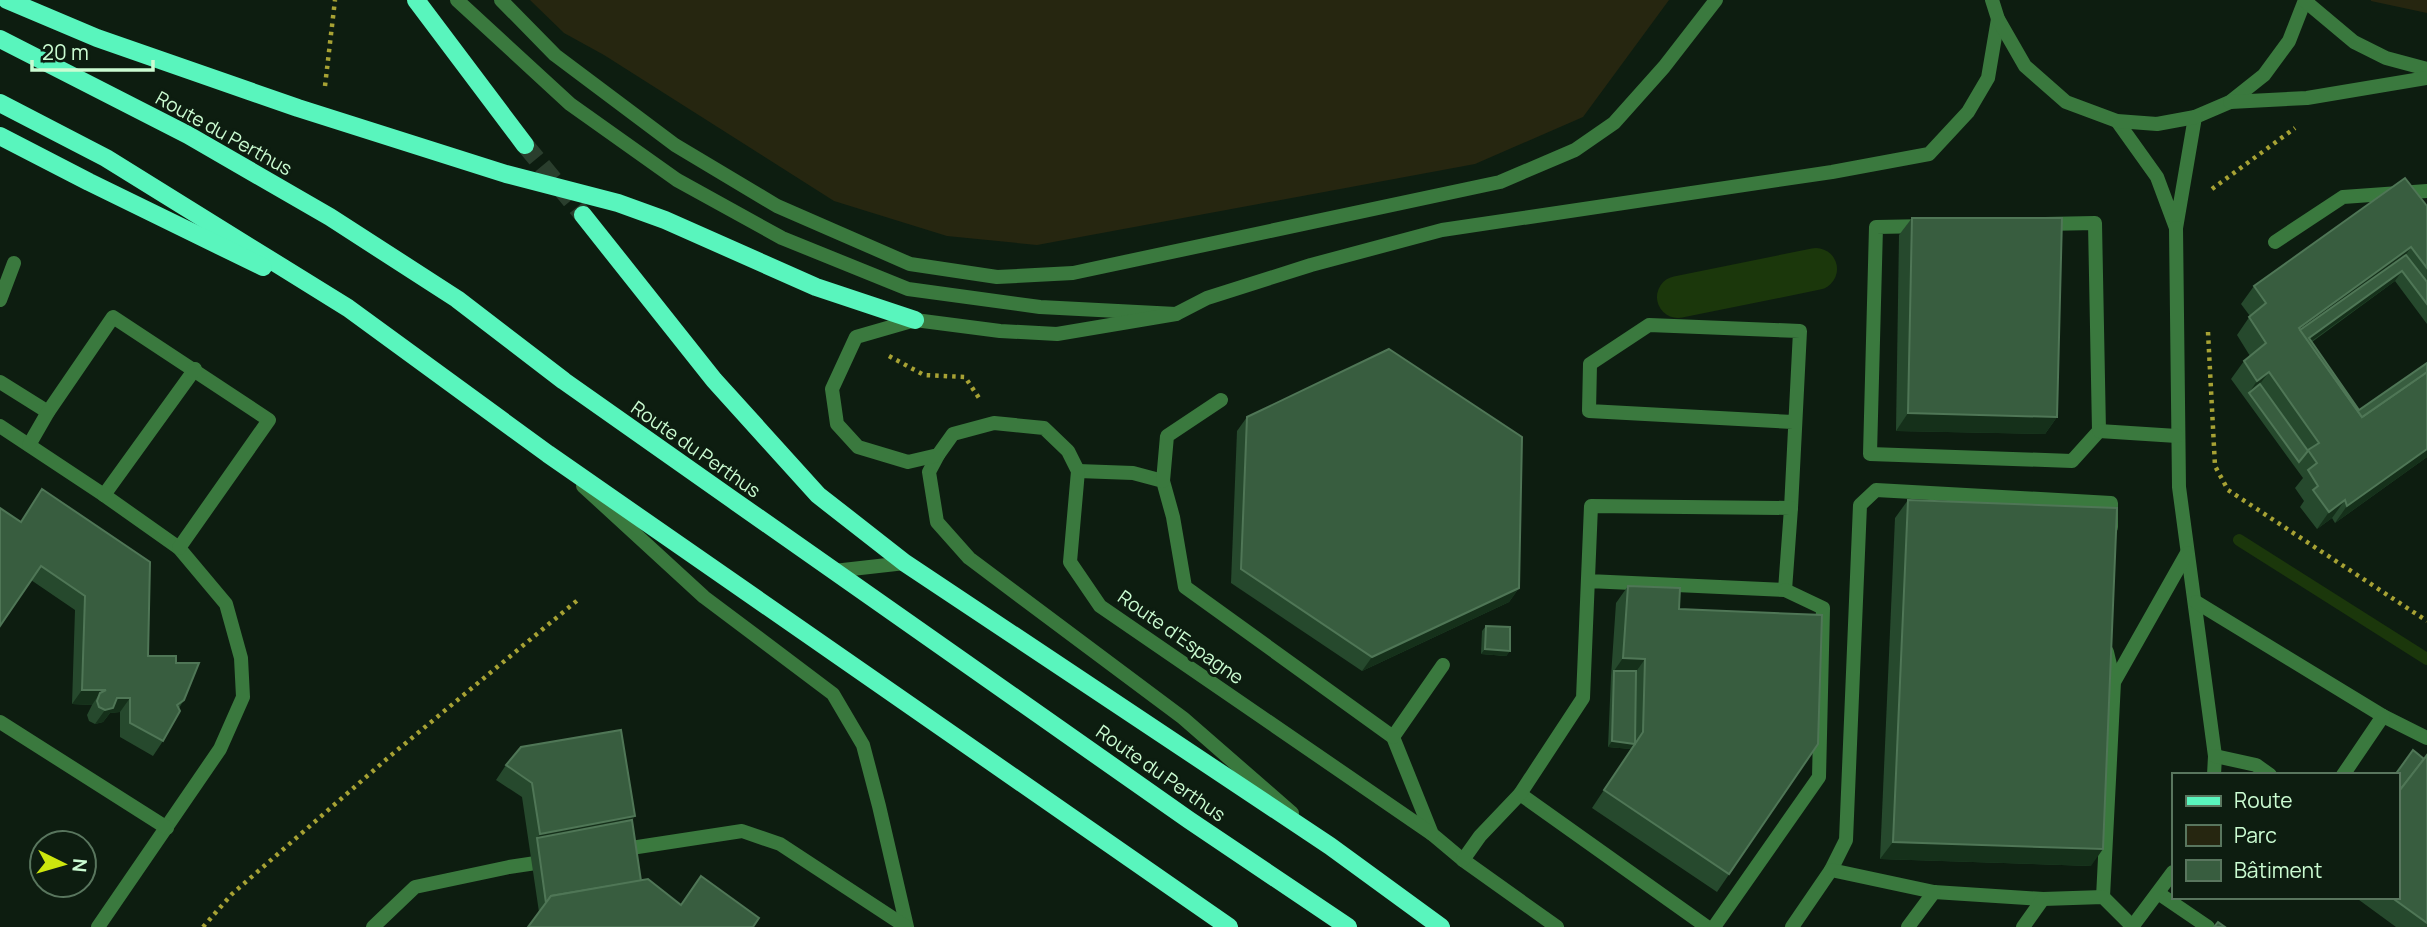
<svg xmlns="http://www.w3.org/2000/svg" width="2427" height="927" viewBox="0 0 2427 927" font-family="Manrope,sans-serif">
<rect width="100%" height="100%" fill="#0d1d10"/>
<!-- green -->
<g fill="#262610">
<path d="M 530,0 L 1669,0 L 1583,117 L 1475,164 L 1037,245 L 947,236 L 834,201 L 604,55 L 564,33 Z"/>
<path d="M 2371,0 L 2427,0 L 2427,13 L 2371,1 Z"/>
</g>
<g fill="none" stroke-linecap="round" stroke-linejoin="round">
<!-- stream -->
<path stroke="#1b370b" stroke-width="12" d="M 2239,540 L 2427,659"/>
<!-- canal -->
<path stroke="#1b370b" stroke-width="42" d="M 1678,297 L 1816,269"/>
<!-- primary-tunnel -->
<path stroke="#2a3e2d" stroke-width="18" stroke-dasharray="18 9" stroke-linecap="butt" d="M 525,145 L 583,215"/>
<!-- path -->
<g stroke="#a7a234" stroke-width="4.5" stroke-dasharray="3.5 5" stroke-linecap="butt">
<path d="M 325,86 L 335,0"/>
<path d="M 2212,189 L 2295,128"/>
<path d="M 2208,332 L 2215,466 L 2228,490 L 2427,621"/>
<path d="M 889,356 L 924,375 L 965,377 L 979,398"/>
<path d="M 203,927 L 232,894 L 389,757 L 579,599"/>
</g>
<!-- service -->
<g stroke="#3a793e" stroke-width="14">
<path d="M 457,0 L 570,104 L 677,180 L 782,238 L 908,289 L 1040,307 L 1176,314 L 1207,298 L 1311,265 L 1442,230 L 1832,172 L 1929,154 L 1968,112 L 1988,78 L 1998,19"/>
<path d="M 501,0 L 555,55 L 675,145 L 777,206 L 910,264 L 997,277 L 1073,273 L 1500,182 L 1575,150 L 1614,123 L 1664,67 L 1716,0"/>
<path d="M 2117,121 L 2157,177 L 2176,228 L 2195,117"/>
<path d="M 2095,223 L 2099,431 L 2072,461 L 1870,454 L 1876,227 Z"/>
<path d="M 2176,228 L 2179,487 L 2215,756 L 2214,775"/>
<path d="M 2275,242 L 2343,197 L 2427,191"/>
<path d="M 0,300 L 14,263"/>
<path d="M 0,382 L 48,412"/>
<path d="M 0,426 L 104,495 L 179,548 L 226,604 L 241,658 L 243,697 L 220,749 L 98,927"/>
<path d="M 2099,431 L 2177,436"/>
<path d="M 29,445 L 48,412 L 113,317 L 269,420 L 179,548"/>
<path d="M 938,455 L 929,472 L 937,522 L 969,558 L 1183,718 L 1292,813"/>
<path d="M 1078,471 L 1133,473 L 1163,481 L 1173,517 L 1185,587 L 1393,737 L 1432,834 L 1463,860 L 1557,927"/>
<path d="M 1163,481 L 1167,436 L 1221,400"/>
<path d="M 583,486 L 704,597 L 833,694 L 863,745 L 879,806 L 907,927"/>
<path d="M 104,495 L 195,369"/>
<path d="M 1791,508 L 1800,331 L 1649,325 L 1590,364 L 1589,411 L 1793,422"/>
<path d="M 834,571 L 905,563"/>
<path d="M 2196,602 L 2383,716 L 2427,738"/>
<path d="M 2107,652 L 2114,682"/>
<path d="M 0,722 L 167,828"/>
<path d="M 1393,737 L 1443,665"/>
<path d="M 2215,756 L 2256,765 L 2270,775"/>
<path d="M 2343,775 L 2383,716"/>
<path d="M 1520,794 L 1707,927"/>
<path d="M 618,850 L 742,831 L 780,844 L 905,926"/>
<path d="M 1463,860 L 1480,836 L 1520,794 L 1583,698 L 1591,506 L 1791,508 L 1785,590 L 1588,581"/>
<path d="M 1831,870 L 1846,840 L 1860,505 L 1876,490 L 2111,503 L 2111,527"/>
<path d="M 2158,893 L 2208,927"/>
<path d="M 2103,897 L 2114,682 L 2187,553"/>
<path d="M 373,927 L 415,887 L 509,867 L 549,861"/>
<path d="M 1714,927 L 1819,777 L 1823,608 L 1785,590"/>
<path d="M 1792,927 L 1831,870 L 1934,892 L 2043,899 L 2103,897 L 2133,927"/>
<path d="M 1908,927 L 1934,892"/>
<path d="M 2023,927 L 2043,899"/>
<path d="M 2132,927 L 2173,872"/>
</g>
<!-- minor -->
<g stroke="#3a793e" stroke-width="14">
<path d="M 1992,0 L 1998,19 L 2025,66 L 2066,102 L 2117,121 L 2157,124 L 2195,117 L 2230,102 L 2264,75 L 2289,41 L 2305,0"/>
<path d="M 2305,1 L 2354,42 L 2386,58 L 2427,69"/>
<path d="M 2230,102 L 2307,98 L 2427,78"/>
<path d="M 1176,314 L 1057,334 L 1000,331 L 915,320 L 856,337 L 832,389 L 837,424 L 858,447 L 908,462 L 938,455 L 953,434 L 994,423 L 1044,428 L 1068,451 L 1078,471 L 1070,562 L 1100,606 L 1432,834"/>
</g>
<!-- primary -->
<g stroke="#59f5bd" stroke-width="18">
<path d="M 7,0 L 97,38 L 298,108 L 506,174 L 618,203 L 665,220 L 816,287 L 915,320"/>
<path d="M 416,0 L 525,145"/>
<path d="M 0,39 L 188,135 L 330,217 L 457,299 L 564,381 L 733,500 L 1189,820 L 1348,927"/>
<path d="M 0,103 L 106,158 L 348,308 L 548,454 L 1229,927"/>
<path d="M 0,136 L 89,182 L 263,267"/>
<path d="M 583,215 L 714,380 L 818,495 L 905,563 L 1330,846 L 1441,927"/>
</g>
</g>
<!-- wall -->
<g fill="#26492d">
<path d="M 2427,206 L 2427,324 L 2395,281 L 2312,342 L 2359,410 L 2427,457 L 2335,523 L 2332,518 L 2317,529 L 2300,507 L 2304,501 L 2295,488 L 2303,478 L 2231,379 L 2244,361 L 2250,356 L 2237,335 L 2250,316 L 2241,304 L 2254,286 Z"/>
<path d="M 1912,218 L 2057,417 L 2045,434 L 1896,431 L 1899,235 Z"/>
<path d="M 1247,417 L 1519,588 L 1509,602 L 1362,671 L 1231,583 L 1237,431 Z"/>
<path d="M 1908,500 L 2091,866 L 1880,859 L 1895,518 Z"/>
<path d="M 0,508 L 148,656 L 176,663 L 184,700 L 179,708 L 163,741 L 153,756 L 120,737 L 120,712 L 110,713 L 103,722 L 95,724 L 89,721 L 87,715 L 92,705 L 72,704 L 75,610 L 31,580 Z"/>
<path d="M 1628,586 L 1679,609 L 1818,744 L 1717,892 L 1592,808 L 1631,749 L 1608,747 L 1611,676 L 1616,603 Z"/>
<path d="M 1486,626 L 1510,651 L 1506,656 L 1481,654 L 1482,631 Z"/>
<path d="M 2427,755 L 2427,927 L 2396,927 L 2355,897 L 2397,897 L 2397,775 L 2424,759 Z"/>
<path d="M 506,765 L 635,816 L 632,820 L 641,881 L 681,905 L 759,918 L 539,912 L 522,797 L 496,780 Z"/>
</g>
<!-- shaded-wall -->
<g fill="#15301a">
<path d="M 2411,247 L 2399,265 L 2296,339 L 2299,328 Z"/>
<path d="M 2402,271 L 2395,281 L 2302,348 L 2309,338 Z"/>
<path d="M 2269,372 L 2256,389 L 2249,393 L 2257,381 Z"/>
<path d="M 1908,413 L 2057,417 L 2045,434 L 1896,431 Z"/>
<path d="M 2427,449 L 2427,457 L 2335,523 L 2347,506 Z"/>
<path d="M 2345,500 L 2332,518 L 2317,529 L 2329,512 Z"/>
<path d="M 1519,588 L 1509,602 L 1362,671 L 1372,657 Z"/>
<path d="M 1485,649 L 1510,651 L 1506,656 L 1481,654 Z"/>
<path d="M 1623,658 L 1645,659 L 1633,676 L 1614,671 Z"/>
<path d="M 82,690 L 106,690 L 100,693 L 92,705 L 72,704 Z"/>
<path d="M 117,698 L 130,698 L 120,712 L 110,713 L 103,722 L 95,724 L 105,710 Z"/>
<path d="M 1612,741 L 1635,744 L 1631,749 L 1608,747 Z"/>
<path d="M 635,816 L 625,831 L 537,838 L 540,834 Z"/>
<path d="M 1893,842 L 2103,849 L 2091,866 L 1880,859 Z"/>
</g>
<!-- building -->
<g fill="#385d3f" stroke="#4f7656" stroke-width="2">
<path d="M 2405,178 L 2427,206 L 2427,268 L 2411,247 L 2299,328 L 2362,417 L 2427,372 L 2427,449 L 2347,506 L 2345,500 L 2329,512 L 2313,490 L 2318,486 L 2308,470 L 2317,463 L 2308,450 L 2319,443 L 2269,372 L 2257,381 L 2244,361 L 2266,343 L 2249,317 L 2266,303 L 2254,286 Z"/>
<path d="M 1912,218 L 2062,218 L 2057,417 L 1908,413 Z"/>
<path d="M 2406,255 L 2427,282 L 2427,304 L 2402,271 L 2309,338 L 2359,410 L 2427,363 L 2427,372 L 2362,417 L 2300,330 Z"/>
<path d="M 1389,349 L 1522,437 L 1519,588 L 1372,657 L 1241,569 L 1247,417 Z"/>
<path d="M 2260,384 L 2308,451 L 2299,462 L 2249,393 Z"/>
<path d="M 42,489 L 150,562 L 148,656 L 176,656 L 176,663 L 199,663 L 184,700 L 177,705 L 180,711 L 163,741 L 130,723 L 130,698 L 117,698 L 113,708 L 105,710 L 99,707 L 97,701 L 100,693 L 106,690 L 82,690 L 85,596 L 41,566 L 0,626 L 0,508 L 21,522 Z"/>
<path d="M 1908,500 L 2117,508 L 2103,849 L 1893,842 Z"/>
<path d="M 1628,586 L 1680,588 L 1679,609 L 1822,615 L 1818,744 L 1729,874 L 1604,790 L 1643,732 L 1645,659 L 1623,658 Z"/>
<path d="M 1486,626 L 1510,627 L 1510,651 L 1485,649 Z"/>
<path d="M 1614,671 L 1636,671 L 1635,744 L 1612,741 Z"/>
<path d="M 621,730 L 635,816 L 540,834 L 532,783 L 506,765 L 521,747 Z"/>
<path d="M 2413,750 L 2424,759 L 2399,791 L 2397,790 L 2397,775 L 2395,775 Z"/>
<path d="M 2427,755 L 2427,923 L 2391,897 L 2397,897 L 2397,794 Z"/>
<path d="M 632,820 L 641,881 L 551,896 L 546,903 L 537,838 Z"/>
<path d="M 701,876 L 759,918 L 753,927 L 528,927 L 551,896 L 648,879 L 681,905 Z"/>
<path d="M 2218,922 L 2225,927 L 2214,927 Z"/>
</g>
<g text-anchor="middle" stroke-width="6" stroke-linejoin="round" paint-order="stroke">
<!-- street labels -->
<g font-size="19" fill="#cbfcd2" stroke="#0d1d10">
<text transform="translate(224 133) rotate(29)" y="7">Route du Perthus</text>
<text transform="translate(696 449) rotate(35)" y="7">Route du Perthus</text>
<text transform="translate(1181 637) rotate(35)" y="7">Route d'Espagne</text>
<text transform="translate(1161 773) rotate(35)" y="7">Route du Perthus</text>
</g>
</g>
<!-- legend -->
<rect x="2172" y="773" width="228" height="126" fill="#0d1d10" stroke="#59765e" stroke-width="2"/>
<rect x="2186" y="796" width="35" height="10" fill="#59f5bd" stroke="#59765e" stroke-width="2"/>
<text x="2234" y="808" font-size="21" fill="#cbfcd2">Route</text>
<rect x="2186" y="825" width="35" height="21" fill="#262610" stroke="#59765e" stroke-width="2"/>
<text x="2234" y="843" font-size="21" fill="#cbfcd2">Parc</text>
<rect x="2186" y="860" width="35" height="21" fill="#385d3f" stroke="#59765e" stroke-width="2"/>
<text x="2234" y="878" font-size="21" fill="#cbfcd2">Bâtiment</text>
<!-- north arrow -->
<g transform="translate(63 864) rotate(95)"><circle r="33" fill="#0d1d10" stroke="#59765e" stroke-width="2"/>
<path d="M0-5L12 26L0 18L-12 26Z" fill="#cde60e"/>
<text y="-10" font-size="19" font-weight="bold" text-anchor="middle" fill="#cbfcd2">N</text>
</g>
<!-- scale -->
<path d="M32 60v10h121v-10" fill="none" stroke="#cbfcd2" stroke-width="3.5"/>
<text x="42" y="60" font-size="21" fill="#cbfcd2" stroke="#0d1d10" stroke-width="5" paint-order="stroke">20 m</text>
</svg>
